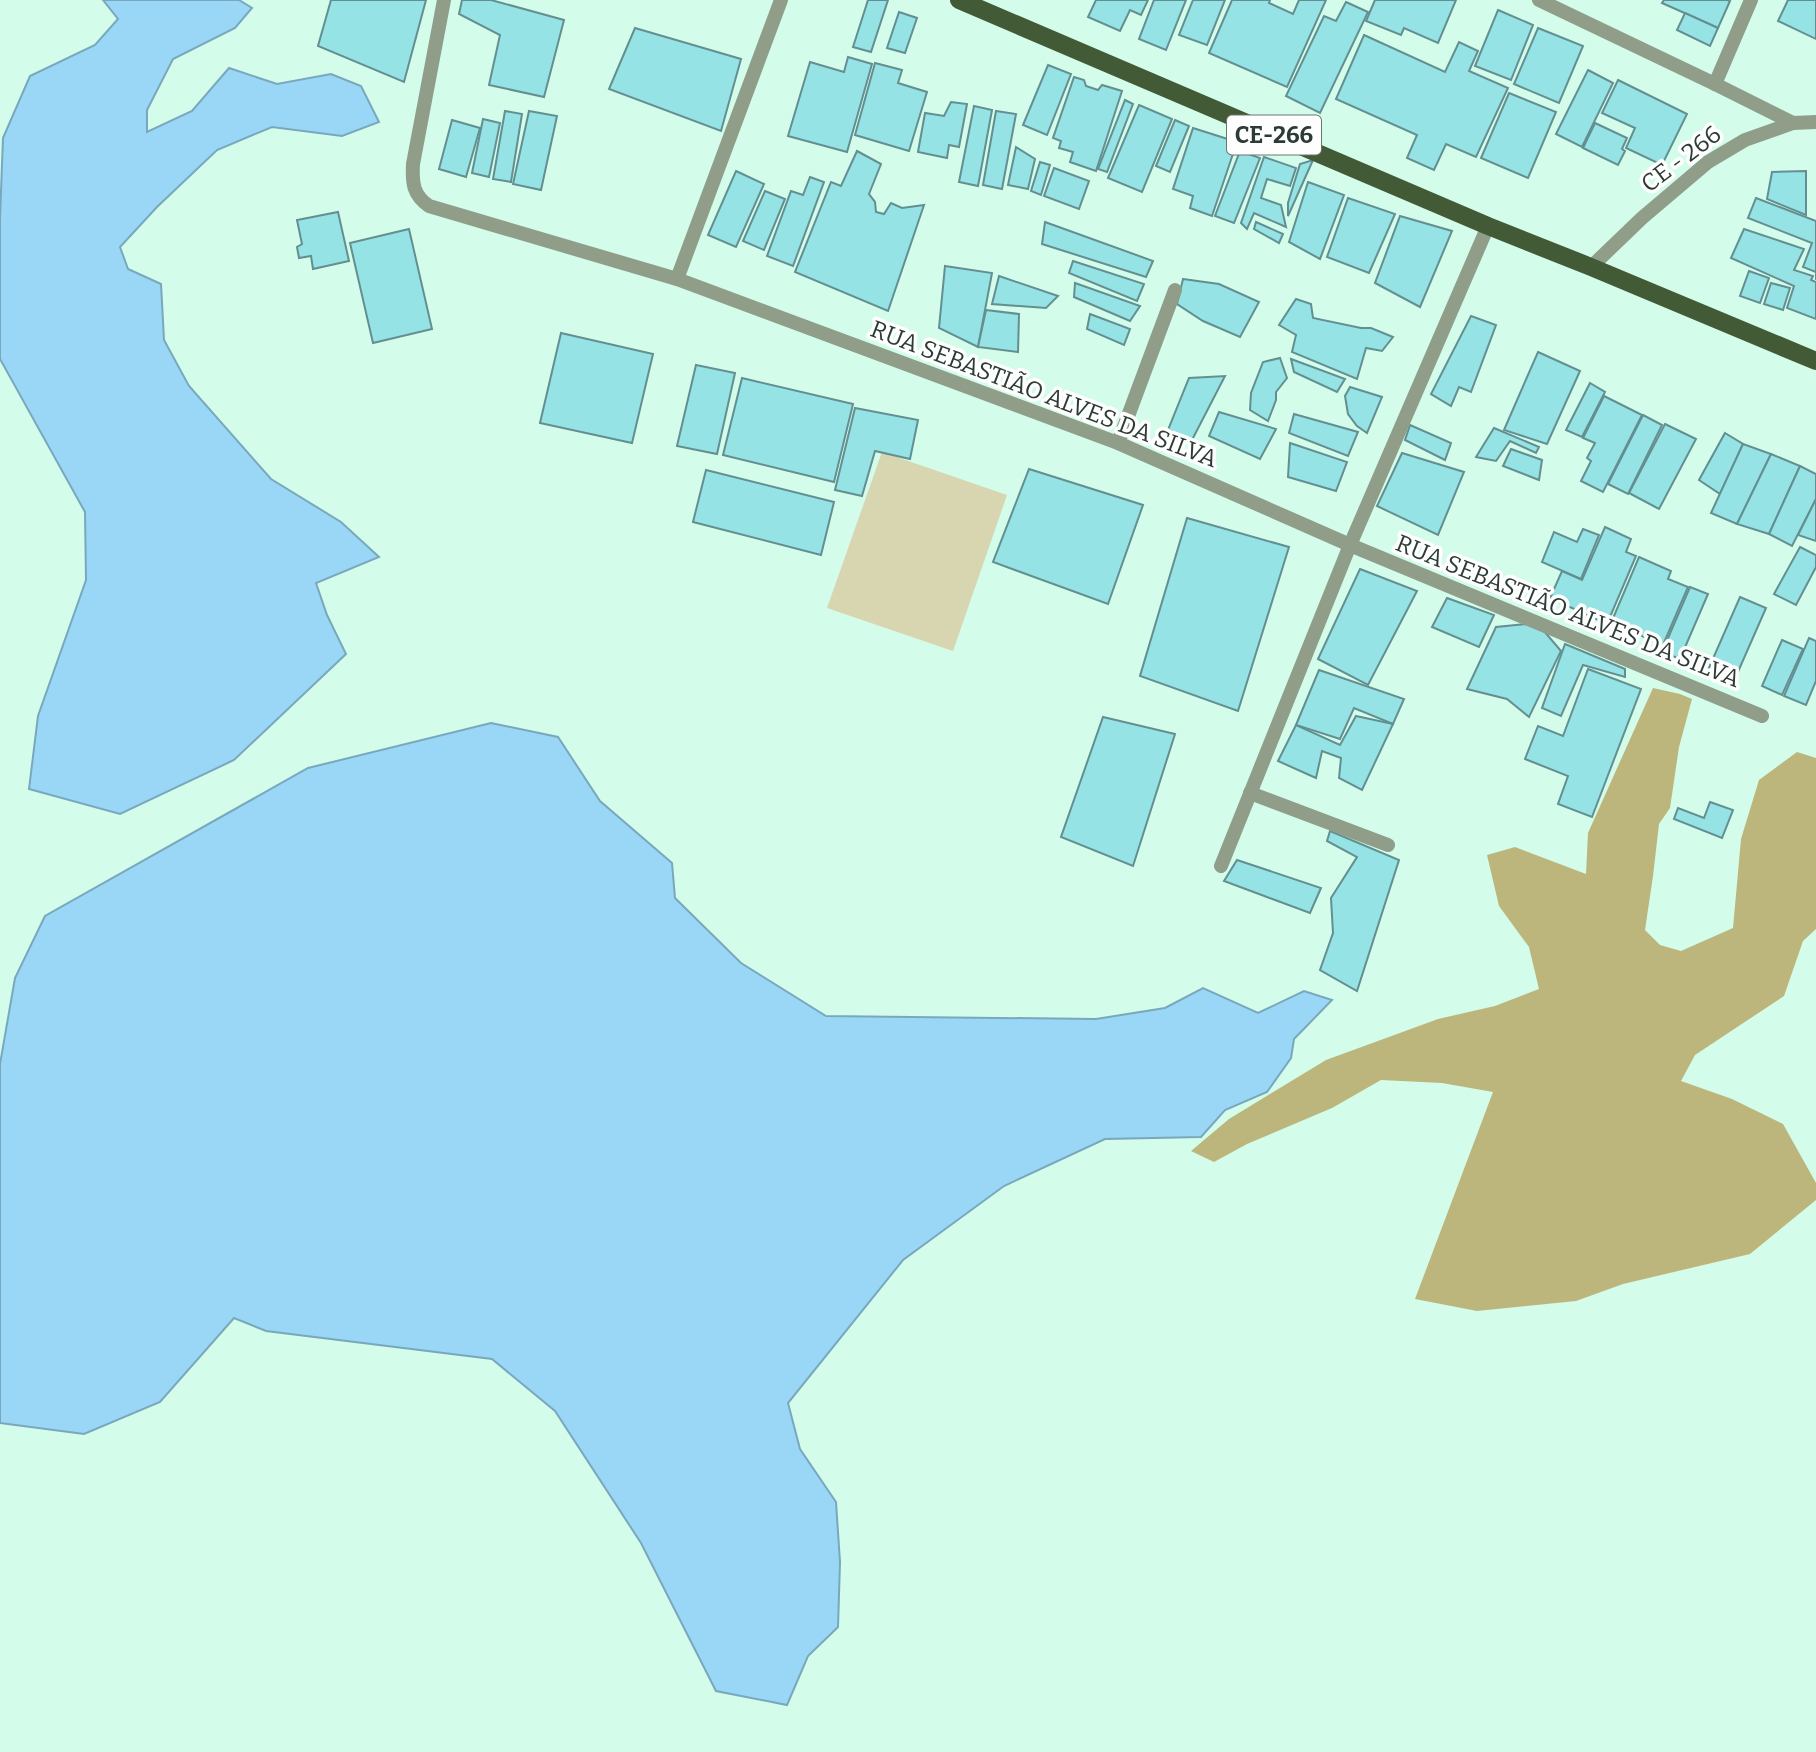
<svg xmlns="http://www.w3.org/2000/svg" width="1816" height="1752" viewBox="0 0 1816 1752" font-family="Bitter,serif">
<rect width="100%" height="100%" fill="#d3fcea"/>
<!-- green -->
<path fill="#d8d5b1" d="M 882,452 L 1007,495 L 953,651 L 827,608 Z"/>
<!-- forest -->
<path fill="#bcb67d" d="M 1653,688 L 1680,694 L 1692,699 L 1679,747 L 1670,808 L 1659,824 L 1653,876 L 1645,930 L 1660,945 L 1681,951 L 1733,928 L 1741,839 L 1759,780 L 1797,752 L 1816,758 L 1816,929 L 1803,941 L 1784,996 L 1695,1055 L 1681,1081 L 1732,1099 L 1783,1124 L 1816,1183 L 1816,1200 L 1750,1254 L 1623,1284 L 1576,1301 L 1477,1311 L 1415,1299 L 1493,1092 L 1442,1083 L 1381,1080 L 1332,1108 L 1247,1144 L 1214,1162 L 1191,1151 L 1229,1119 L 1326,1060 L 1438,1019 L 1495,1006 L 1539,989 L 1529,947 L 1499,906 L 1487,855 L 1515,847 L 1586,874 L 1588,833 Z"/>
<!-- water -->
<g fill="#9ad7f6" stroke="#79a8bc" stroke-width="2">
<path d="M 103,0 L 239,0 L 252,8 L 235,28 L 173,59 L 147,110 L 147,132 L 192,111 L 229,68 L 277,84 L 331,74 L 361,86 L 379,122 L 342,136 L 272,127 L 217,150 L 157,207 L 120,247 L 128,269 L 161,284 L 164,340 L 189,386 L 271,479 L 341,522 L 379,557 L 316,583 L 327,615 L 346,654 L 234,760 L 120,814 L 29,789 L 38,716 L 86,580 L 85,512 L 0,359 L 0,218 L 3,138 L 30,76 L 95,45 L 118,19 Z"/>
<path d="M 491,723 L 558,737 L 600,801 L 672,863 L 675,898 L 741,963 L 826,1016 L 1096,1019 L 1165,1008 L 1203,988 L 1258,1013 L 1304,991 L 1332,1000 L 1294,1039 L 1291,1058 L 1267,1092 L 1225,1110 L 1201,1137 L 1105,1139 L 1004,1186 L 903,1260 L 788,1403 L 800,1449 L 836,1502 L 840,1562 L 838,1627 L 808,1656 L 787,1705 L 716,1691 L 641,1543 L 555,1411 L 492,1359 L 266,1331 L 234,1318 L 160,1402 L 84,1434 L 0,1423 L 0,1064 L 15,978 L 45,916 L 308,768 Z"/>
</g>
<!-- building -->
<g fill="#96e3e6" stroke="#638f91" stroke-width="2">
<path d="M 331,0 L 426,0 L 404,82 L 318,46 Z"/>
<path d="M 462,0 L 491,0 L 564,20 L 544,97 L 489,85 L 500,35 L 459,14 Z"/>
<path d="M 868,0 L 888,0 L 871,52 L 853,47 Z"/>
<path d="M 1096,0 L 1148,0 L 1141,15 L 1130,10 L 1120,31 L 1088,17 Z"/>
<path d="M 1154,0 L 1186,0 L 1166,50 L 1139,39 Z"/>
<path d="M 1193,0 L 1225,0 L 1207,45 L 1179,35 Z"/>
<path d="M 1232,0 L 1270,0 L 1269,3 L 1293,14 L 1299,0 L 1326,0 L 1287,87 L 1209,53 Z"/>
<path d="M 1375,0 L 1456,0 L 1438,43 L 1404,28 L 1401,35 L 1366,21 Z"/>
<path d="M 1664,0 L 1727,0 L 1730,1 L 1718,28 L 1662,3 Z"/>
<path d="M 1788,0 L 1816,0 L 1816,39 L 1778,21 Z"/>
<path d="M 1346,2 L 1368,12 L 1320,113 L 1286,96 L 1324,16 L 1336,21 Z"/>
<path d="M 1498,10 L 1533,25 L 1511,80 L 1475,66 Z"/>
<path d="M 899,12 L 917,18 L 905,53 L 887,48 Z"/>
<path d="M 1685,13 L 1718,28 L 1710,46 L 1677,30 Z"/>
<path d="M 635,28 L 741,59 L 721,131 L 609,89 Z"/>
<path d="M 1538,28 L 1583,46 L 1559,103 L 1514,84 Z"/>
<path d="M 1364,35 L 1445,72 L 1459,42 L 1478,51 L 1469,71 L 1508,88 L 1476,157 L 1446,144 L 1434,170 L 1407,158 L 1417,135 L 1336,99 Z"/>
<path d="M 848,57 L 872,64 L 847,152 L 788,136 L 810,62 L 844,72 Z"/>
<path d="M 875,63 L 902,70 L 898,83 L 927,92 L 909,151 L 855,135 Z"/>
<path d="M 1048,65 L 1071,74 L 1047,135 L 1023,125 Z"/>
<path d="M 1588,70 L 1613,83 L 1582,147 L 1556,134 Z"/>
<path d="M 1074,77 L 1084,80 L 1086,86 L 1098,90 L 1102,85 L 1122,91 L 1096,171 L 1070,162 L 1073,152 L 1059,148 L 1061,141 L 1053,138 Z"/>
<path d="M 1618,80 L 1687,114 L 1662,165 L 1626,148 L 1635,128 L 1602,113 Z"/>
<path d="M 1509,93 L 1556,112 L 1528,178 L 1481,158 Z"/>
<path d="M 1125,100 L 1133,104 L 1107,172 L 1098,169 Z"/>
<path d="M 951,102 L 967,104 L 959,147 L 949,145 L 947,158 L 918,152 L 925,113 L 944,116 Z"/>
<path d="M 1139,105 L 1172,119 L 1142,192 L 1108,178 Z"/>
<path d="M 974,106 L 992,110 L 978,186 L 959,182 Z"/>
<path d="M 505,111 L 522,114 L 511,182 L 493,179 Z"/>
<path d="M 529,111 L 557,116 L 541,190 L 513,184 Z"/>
<path d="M 996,111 L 1016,114 L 1002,189 L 983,185 Z"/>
<path d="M 483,119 L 500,123 L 489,177 L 472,173 Z"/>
<path d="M 452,120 L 480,128 L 466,177 L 439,169 Z"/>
<path d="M 1175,120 L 1189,126 L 1170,172 L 1156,166 Z"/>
<path d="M 1595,123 L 1627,138 L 1622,149 L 1625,151 L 1618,165 L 1583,148 Z"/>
<path d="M 1193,128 L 1237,142 L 1212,216 L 1190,208 L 1193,196 L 1173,189 Z"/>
<path d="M 1016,147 L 1035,159 L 1028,189 L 1008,185 Z"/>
<path d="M 857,151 L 881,164 L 869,194 L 875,202 L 876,212 L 884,214 L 891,203 L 902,208 L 924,205 L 888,311 L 795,272 L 831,182 L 841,186 Z"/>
<path d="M 1240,151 L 1260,158 L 1234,223 L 1215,216 Z"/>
<path d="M 1264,157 L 1296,168 L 1290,186 L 1267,179 L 1261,198 L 1281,205 L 1286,227 L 1254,213 L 1247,229 L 1241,223 Z"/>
<path d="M 1313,160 L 1288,216 L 1288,203 L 1300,164 Z"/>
<path d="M 1040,162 L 1050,165 L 1041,195 L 1031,191 Z"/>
<path d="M 1054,168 L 1089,181 L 1079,209 L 1044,196 Z"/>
<path d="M 736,171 L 764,184 L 736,247 L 708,235 Z"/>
<path d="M 1806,171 L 1806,215 L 1767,199 L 1772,172 Z"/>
<path d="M 810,177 L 824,182 L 793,266 L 767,256 L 791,191 L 803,195 Z"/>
<path d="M 1308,182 L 1344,195 L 1320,259 L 1289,242 Z"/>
<path d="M 765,191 L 785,199 L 764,250 L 743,241 Z"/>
<path d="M 1348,198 L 1395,214 L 1369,273 L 1327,257 Z"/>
<path d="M 1756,198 L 1816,221 L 1816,280 L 1816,272 L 1803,267 L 1812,243 L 1748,218 Z"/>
<path d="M 338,212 L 349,261 L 313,269 L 311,256 L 299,258 L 297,247 L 302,244 L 297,220 Z"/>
<path d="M 1400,216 L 1452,231 L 1420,307 L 1375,283 Z"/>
<path d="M 1045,222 L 1153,261 L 1146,277 L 1042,244 Z"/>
<path d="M 1256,222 L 1283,234 L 1279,243 L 1254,229 Z"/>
<path d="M 409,229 L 432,329 L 373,343 L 350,243 Z"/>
<path d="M 1744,229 L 1804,249 L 1794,270 L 1813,276 L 1811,280 L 1816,282 L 1816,319 L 1787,308 L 1794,286 L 1731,258 Z"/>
<path d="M 1073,261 L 1144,284 L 1137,301 L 1069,273 Z"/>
<path d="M 945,266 L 992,273 L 978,347 L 939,328 Z"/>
<path d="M 1749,271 L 1769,278 L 1760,303 L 1740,296 Z"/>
<path d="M 999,276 L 1058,296 L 1046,308 L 992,304 Z"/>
<path d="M 1183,279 L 1219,284 L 1259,302 L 1240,337 L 1203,321 L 1177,304 Z"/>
<path d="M 1075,283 L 1140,306 L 1130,321 L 1074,297 Z"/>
<path d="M 1771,283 L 1790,288 L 1783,310 L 1764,304 Z"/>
<path d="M 1296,299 L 1311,304 L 1313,318 L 1361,328 L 1371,328 L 1393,337 L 1382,351 L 1366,348 L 1357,379 L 1292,352 L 1296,335 L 1279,325 Z"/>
<path d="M 986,310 L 1019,314 L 1018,352 L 978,347 Z"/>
<path d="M 1090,314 L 1130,329 L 1124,345 L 1087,329 Z"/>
<path d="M 1471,316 L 1496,325 L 1471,392 L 1459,387 L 1451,406 L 1431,394 Z"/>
<path d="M 561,333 L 653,354 L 632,443 L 540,423 Z"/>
<path d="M 1538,352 L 1580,371 L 1547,444 L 1504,430 Z"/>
<path d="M 1280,358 L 1287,378 L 1276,392 L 1276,400 L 1268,421 L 1250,410 L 1251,393 L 1263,362 Z"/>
<path d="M 1291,359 L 1345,379 L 1337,392 L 1294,372 Z"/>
<path d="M 696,365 L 735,373 L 717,454 L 677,446 Z"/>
<path d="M 1225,376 L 1192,440 L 1168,430 L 1189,378 Z"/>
<path d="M 742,378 L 853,404 L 834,482 L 723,455 Z"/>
<path d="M 1590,383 L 1605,392 L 1582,437 L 1566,430 Z"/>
<path d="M 1350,387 L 1382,397 L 1367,433 L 1357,426 L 1348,414 L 1345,396 Z"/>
<path d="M 1604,396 L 1642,415 L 1603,492 L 1581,481 L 1591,461 L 1587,458 L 1595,443 L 1583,438 Z"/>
<path d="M 855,408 L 918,420 L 910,459 L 875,451 L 862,496 L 835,490 Z"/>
<path d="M 1219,412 L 1276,429 L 1260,459 L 1209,436 Z"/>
<path d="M 1294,414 L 1358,432 L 1348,456 L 1289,433 Z"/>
<path d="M 1643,415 L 1662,425 L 1628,494 L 1608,484 Z"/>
<path d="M 1665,424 L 1696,439 L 1659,509 L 1629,493 Z"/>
<path d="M 1410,425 L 1451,443 L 1445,460 L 1405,440 Z"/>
<path d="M 1494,428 L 1539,447 L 1536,453 L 1510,441 L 1496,461 L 1476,457 Z"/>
<path d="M 1725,433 L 1743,444 L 1720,494 L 1699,480 Z"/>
<path d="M 1290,443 L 1347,462 L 1336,491 L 1288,477 Z"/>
<path d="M 1743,444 L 1771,454 L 1737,524 L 1711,513 Z"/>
<path d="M 1511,449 L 1542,460 L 1539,480 L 1503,466 Z"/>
<path d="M 1402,453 L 1464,472 L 1438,535 L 1377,506 Z"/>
<path d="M 1771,454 L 1800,466 L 1769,534 L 1737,524 Z"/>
<path d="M 1800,466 L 1816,474 L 1816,499 L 1792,546 L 1769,534 Z"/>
<path d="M 1029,469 L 1143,505 L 1108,604 L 993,562 Z"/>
<path d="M 706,470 L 834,502 L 821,555 L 693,522 Z"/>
<path d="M 1816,499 L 1816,541 L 1798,535 Z"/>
<path d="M 1187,518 L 1289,547 L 1238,711 L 1140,676 Z"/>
<path d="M 1605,527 L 1631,539 L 1626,552 L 1636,556 L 1607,624 L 1550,598 L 1562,571 L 1582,580 Z"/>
<path d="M 1583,529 L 1599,535 L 1581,579 L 1542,562 L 1554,532 L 1577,542 Z"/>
<path d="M 1800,547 L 1816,555 L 1816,567 L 1796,605 L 1774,594 Z"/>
<path d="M 1639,557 L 1671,571 L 1668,579 L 1688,587 L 1663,645 L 1611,623 Z"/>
<path d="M 1360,569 L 1417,591 L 1368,685 L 1318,659 Z"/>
<path d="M 1690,587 L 1708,594 L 1680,659 L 1662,652 Z"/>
<path d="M 1740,597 L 1766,608 L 1734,681 L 1708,670 Z"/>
<path d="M 1447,598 L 1494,615 L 1479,647 L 1432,627 Z"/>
<path d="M 1527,624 L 1544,631 L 1561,651 L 1529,717 L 1507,699 L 1467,689 L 1496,627 Z"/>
<path d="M 1809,638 L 1816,641 L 1816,681 L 1806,705 L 1784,696 Z"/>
<path d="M 1782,640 L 1803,649 L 1782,695 L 1762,686 Z"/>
<path d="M 1565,644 L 1625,669 L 1625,677 L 1583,665 L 1561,716 L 1542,708 Z"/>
<path d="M 1588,669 L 1641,689 L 1592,817 L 1558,804 L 1568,776 L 1525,759 L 1538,726 L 1563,736 Z"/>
<path d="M 1319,670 L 1404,699 L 1393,724 L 1354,708 L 1340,739 L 1296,725 Z"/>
<path d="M 1356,716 L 1393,724 L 1362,790 L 1339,778 L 1341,758 L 1322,751 L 1316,778 L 1278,761 L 1296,725 L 1340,745 Z"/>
<path d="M 1103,717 L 1175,734 L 1133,866 L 1061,837 Z"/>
<path d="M 1710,802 L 1733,810 L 1722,838 L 1674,819 L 1678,808 L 1704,818 Z"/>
<path d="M 1330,831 L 1399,860 L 1357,991 L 1320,970 L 1333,933 L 1331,898 L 1357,857 L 1327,841 Z"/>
<path d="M 1237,860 L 1321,888 L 1310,913 L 1224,881 Z"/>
</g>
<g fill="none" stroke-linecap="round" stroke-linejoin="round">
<!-- minor -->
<g stroke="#909e89" stroke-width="14">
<path d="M 444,0 L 413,164 C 412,183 413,195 429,206 L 677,279 L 1118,443 L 1350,545 L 1762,716"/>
<path d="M 1539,0 L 1715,84 L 1793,123"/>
<path d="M 1715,84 L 1751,0"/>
<path d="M 677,279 L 781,0"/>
<path d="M 1118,443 L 1175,290"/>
<path d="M 1250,793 L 1388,845"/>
<path d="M 1221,866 L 1350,545 L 1488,226"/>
</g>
<!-- tertiary -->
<path stroke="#909e89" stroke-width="14" d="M 1591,267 L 1642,218 L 1708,162 L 1745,140 L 1793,123 L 1816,122"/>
<!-- primary -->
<path stroke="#435a36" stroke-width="18" d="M 959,0 L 1488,226 L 1591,267 L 1816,361"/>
</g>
<g text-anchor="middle" stroke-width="7" stroke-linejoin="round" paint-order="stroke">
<!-- shield labels -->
<rect fill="#fefefe" stroke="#6b7671" stroke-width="2" x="1227" y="115.5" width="94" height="39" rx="5"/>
<g font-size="23" font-weight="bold" fill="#2c3c35">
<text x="1274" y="143">CE-266</text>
</g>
<!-- street labels -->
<g font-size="24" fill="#2c3c35" stroke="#fefefe">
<text transform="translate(1681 159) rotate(-37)" y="8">CE - 266</text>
<text transform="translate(1044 394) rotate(21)" y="8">RUA SEBASTIÃO ALVES DA SILVA</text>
<text transform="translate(1568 611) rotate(22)" y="8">RUA SEBASTIÃO ALVES DA SILVA</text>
</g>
</g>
</svg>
